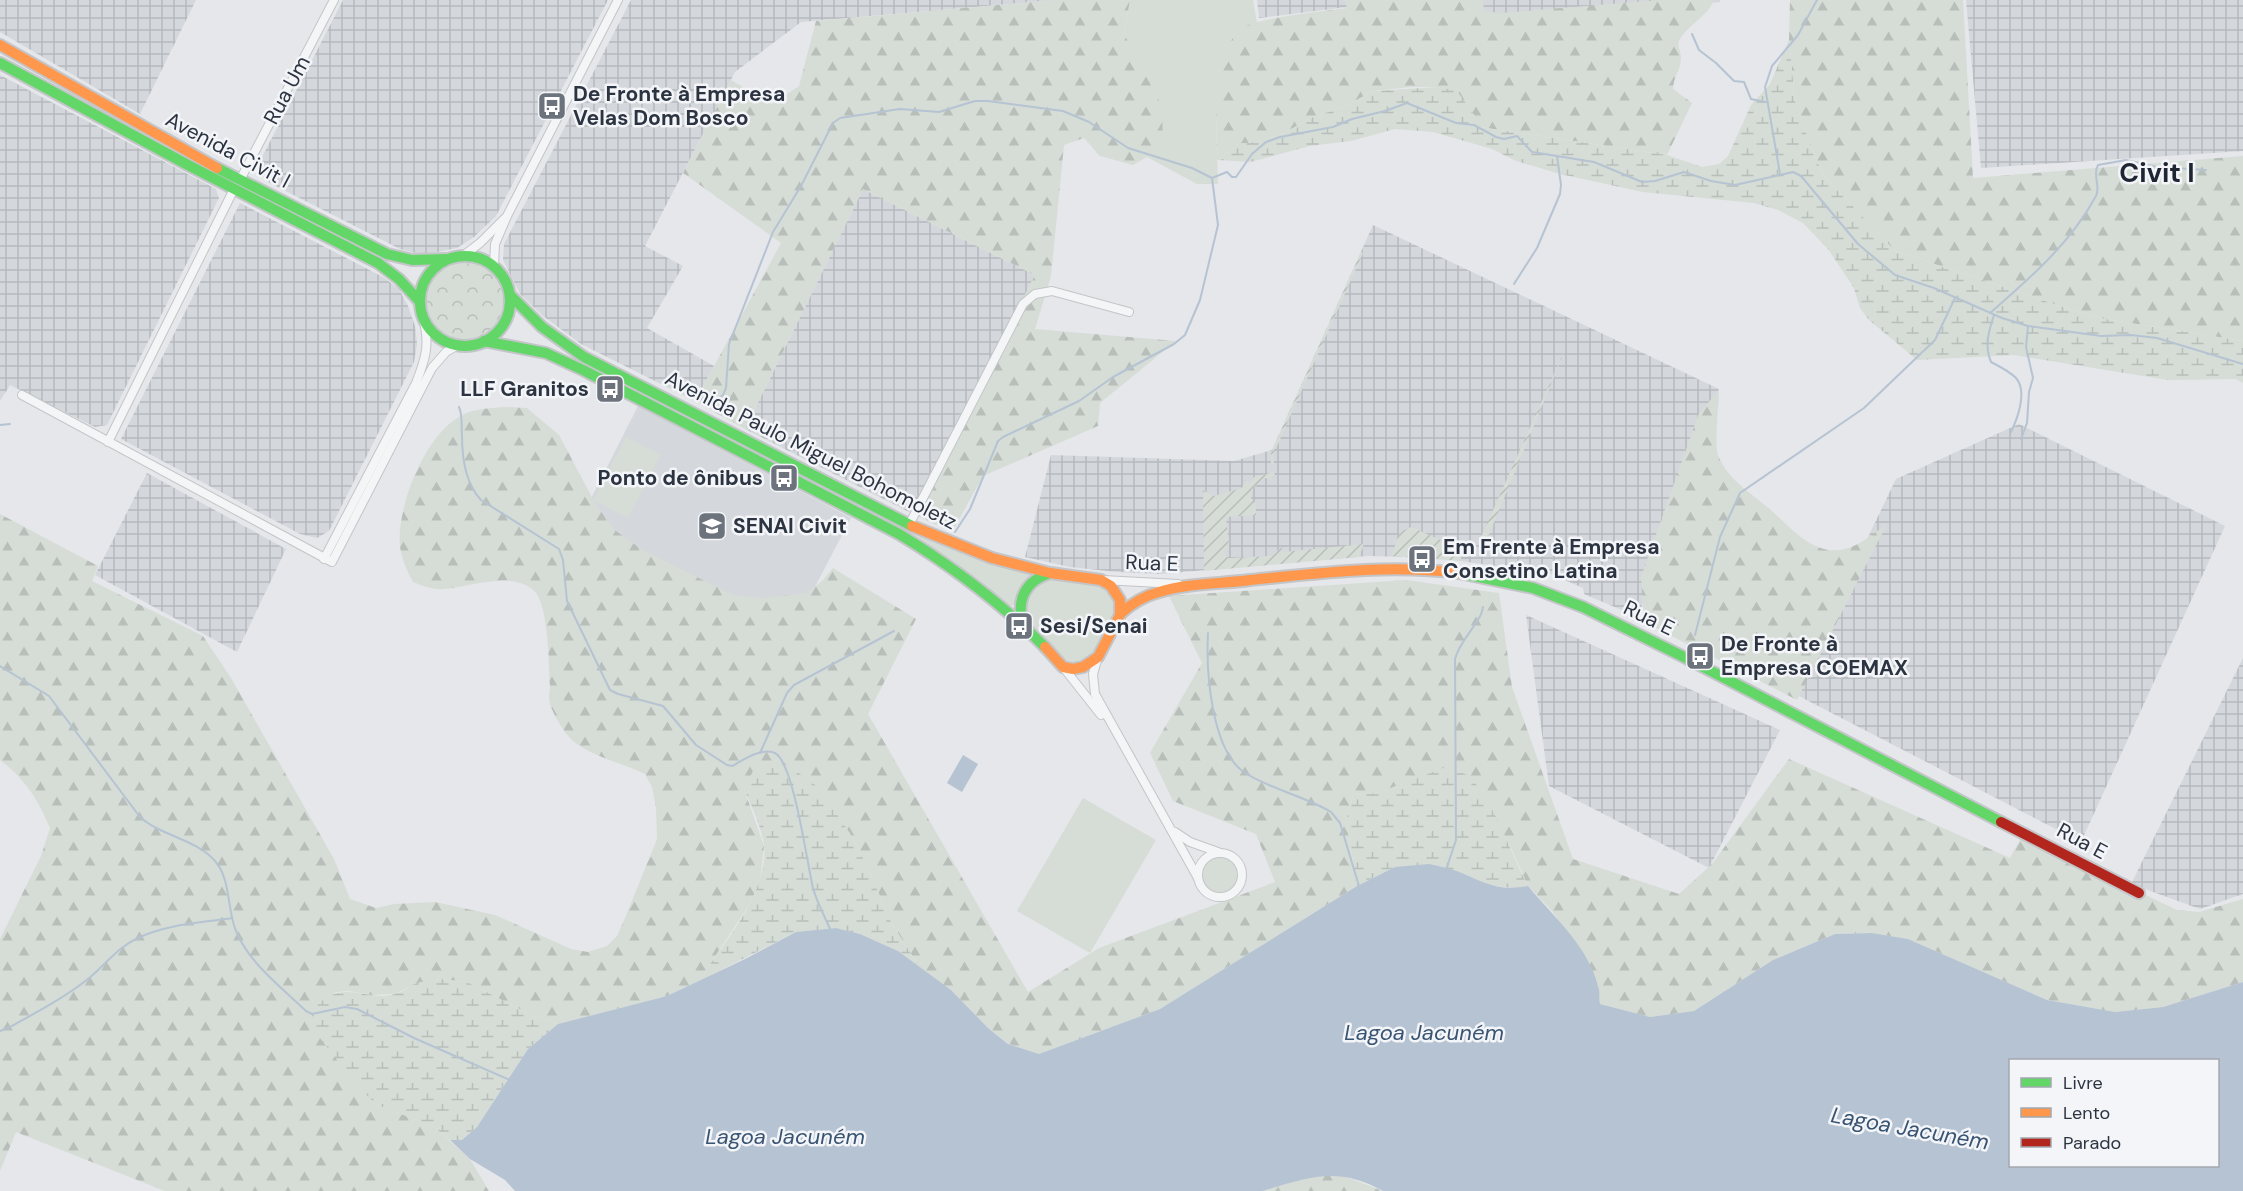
<svg xmlns="http://www.w3.org/2000/svg" width="2243" height="1191" viewBox="0 0 2243 1191" font-family="'DM Sans',sans-serif">
<defs>
<pattern id="industrial-grid" width="8" height="8" patternUnits="userSpaceOnUse" patternTransform="scale(1.5)"><rect width="8" height="8" fill="#d4d7dc"/><path d="M0 4h8M4 0v8" fill="none" stroke="#b6b9be"/></pattern>
<pattern id="forest-firs" width="22" height="20" patternUnits="userSpaceOnUse" patternTransform="scale(1.5)"><rect width="22" height="20" fill="#d6ddd6"/><path d="M5 1l3.5 6h-7zM16 11l3.5 6h-7z" fill="#b8beb9"/></pattern>
<pattern id="wetland-marsh" width="20" height="14" patternUnits="userSpaceOnUse" patternTransform="scale(1.5)"><rect width="20" height="14" fill="#d6ddd6"/><path d="M1 5h8M5 5V1M11 12h8M15 12V8" fill="none" stroke="#b8beb9"/></pattern>
<pattern id="park-crowns" width="20" height="18" patternUnits="userSpaceOnUse" patternTransform="scale(1.5)"><rect width="20" height="18" fill="#d6ddd6"/><path d="M2 6a3 3 0 1 1 6 0M12 15a3 3 0 1 1 6 0" fill="none" stroke="#b8beb9"/></pattern>
<pattern id="garden-furrows" width="10" height="10" patternUnits="userSpaceOnUse" patternTransform="scale(1.5)"><rect width="10" height="10" fill="#d6ddd6"/><path d="M-1 1l2-2M0 10L10 0M9 11l2-2" fill="none" stroke="#b8beb9"/></pattern>
</defs>
<rect width="100%" height="100%" fill="#e5e7ea"/>
<!-- built -->
<path fill="#d4d7dc" d="M 638,406 L 851,518 L 784,646 L 573,534 Z"/>
<!-- industrial -->
<g fill="url(#industrial-grid)">
<path d="M 0,0 L 196,0 L 140,114 L 0,32 Z"/>
<path d="M 343,0 L 608,0 L 496,216 L 474,237 L 457,248 L 423,255 L 400,249 L 264,180 L 260,161 Z"/>
<path d="M 631,0 L 1055,0 L 801,22 L 735,72 L 645,246 L 683,266 L 647,328 L 714,366 L 695,401 L 581,344 L 543,316 L 520,294 L 503,260 L 504,244 Z"/>
<path d="M 1257,0 L 1451,0 L 1339,8 L 1259,18 Z"/>
<path d="M 1472,0 L 1720,0 L 1720,2 L 1475,27 Z"/>
<path d="M 1966,0 L 2243,0 L 2243,151 L 1981,168 Z"/>
<path d="M 0,75 L 216,189 L 219,198 L 107,425 L 95,427 L 10,385 L 0,401 Z"/>
<path d="M 863,189 L 1035,275 L 915,515 L 745,429 Z"/>
<path d="M 240,203 L 383,277 L 399,289 L 408,306 L 415,326 L 417,344 L 414,362 L 329,531 L 317,538 L 300,534 L 121,439 Z"/>
<path d="M 1373,225 L 1719,389 L 1638,617 L 1584,594 L 1583,588 L 1535,567 L 1531,575 L 1495,566 L 1440,558 L 1368,556 L 1161,574 L 1117,572 L 1070,567 L 1025,557 L 1051,455 L 1234,461 L 1272,450 Z"/>
<path d="M 2019,424 L 2225,526 L 2081,842 L 1793,693 L 1896,479 Z"/>
<path d="M 147,473 L 286,549 L 237,652 L 95,575 Z"/>
<path d="M 1526,615 L 1780,730 L 1709,868 L 1549,786 Z"/>
<path d="M 2243,658 L 2243,894 L 2200,909 L 2131,884 Z"/>
</g>
<!-- grass -->
<g fill="#d6ddd6">
<path d="M 1130,0 L 1253,0 L 1257,23 L 1240,29 L 1218,110 L 1216,126 L 1218,184 L 1197,184 L 1147,157 L 1163,148 L 1124,34 Z"/>
<path d="M 626,437 L 661,455 L 628,518 L 593,500 Z"/>
<path d="M 798,473 L 931,541 L 969,555 L 1030,573 L 1030,577 L 1019,589 L 1014,605 L 1009,606 C 943,549 874,516 797,476 Z"/>
<path d="M 1049,579 C 1065,581 1084,580 1099,585 C 1131,595 1106,633 1096,651 C 1079,678 1058,654 1045,639 C 1039,632 1031,626 1028,617 C 1020,600 1032,583 1049,579 Z"/>
<path d="M 1083,798 L 1156,840 L 1090,953 L 1017,911 Z"/>
<circle cx="1220" cy="875" r="19"/>
</g>
<!-- forest -->
<g fill="url(#forest-firs)">
<path d="M 1055,0 L 1130,0 L 1124,34 L 1162,106 L 1163,148 L 1133,165 L 1100,156 L 1084,138 L 1064,145 L 1051,276 L 1035,329 L 1176,341 L 1100,403 L 1098,426 L 983,476 L 952,532 L 915,515 L 1035,275 L 863,189 L 745,429 L 695,401 L 781,243 L 683,173 L 731,80 L 772,104 L 799,86 L 816,21 Z"/>
<path d="M 1344,0 L 1483,0 L 1484,11 L 1500,13 L 1661,0 L 1714,0 C 1707,17 1689,24 1680,39 C 1676,46 1681,51 1681,58 C 1681,70 1673,77 1673,89 L 1692,103 L 1667,155 L 1480,127 L 1438,87 L 1411,87 L 1374,91 L 1345,106 L 1311,118 L 1284,133 L 1264,141 L 1238,144 L 1217,160 C 1216,125 1213,56 1239,30 C 1251,18 1326,11 1347,8 Z"/>
<path d="M 1790,0 L 1963,0 L 1973,178 L 2243,156 L 2243,341 L 2093,317 L 1895,251 L 1824,176 L 1813,153 L 1795,101 L 1789,40 Z"/>
<path d="M 1719,390 C 1719,405 1714,442 1718,455 C 1728,481 1753,494 1772,511 C 1789,526 1805,546 1829,550 C 1852,553 1870,536 1887,524 L 1797,700 L 1644,622 L 1641,577 L 1699,413 Z"/>
<path d="M 506,407 L 527,408 L 559,435 L 596,505 L 616,531 L 644,551 L 733,595 L 763,598 L 807,593 L 823,580 L 833,568 L 916,619 L 868,714 L 1028,992 L 1099,948 L 1275,882 L 1256,834 L 1173,801 L 1150,753 L 1202,663 L 1169,596 L 1406,580 L 1499,593 L 1512,687 L 1573,859 L 1679,894 L 1712,864 L 1789,759 L 2010,858 L 2022,836 L 2177,910 L 2199,912 L 2243,899 L 2243,982 L 2163,1007 L 2115,1012 L 2047,1000 L 1908,939 L 1872,933 L 1835,934 L 1773,960 L 1694,1011 L 1650,1017 L 1600,1004 L 1598,986 L 1591,968 L 1579,948 L 1552,911 L 1528,886 L 1512,850 L 1483,795 L 1401,785 L 1377,793 L 1353,795 L 1346,820 L 1357,886 L 1160,1009 L 1039,1054 L 1009,1044 L 988,1028 L 951,990 L 920,968 L 891,922 L 867,866 L 849,832 L 744,789 L 764,846 L 760,882 L 749,905 L 699,981 L 667,996 L 558,1024 L 533,1016 L 467,982 L 440,979 L 415,984 L 395,994 L 372,995 L 349,991 L 336,992 L 316,1006 L 377,1105 L 433,1126 L 470,1159 L 489,1191 L 165,1191 L 16,1132 L 0,1171 L 0,939 L 41,856 L 50,828 C 37,798 26,780 0,760 L 0,514 L 98,566 L 92,581 L 203,636 L 231,678 L 334,859 L 350,899 L 376,908 L 394,904 L 435,902 L 495,915 L 571,949 L 588,952 L 607,946 L 617,936 L 625,918 L 657,839 L 656,808 L 652,787 L 645,774 C 622,763 594,757 574,742 C 564,733 554,716 550,704 C 548,698 550,692 550,685 C 549,665 549,600 532,589 C 508,571 472,587 444,589 C 433,590 423,586 413,582 C 407,571 402,559 400,547 C 396,508 425,434 461,416 C 474,408 492,408 506,407 Z"/>
<path d="M 1341,1175 L 1383,1191 L 1263,1191 L 1307,1177 Z"/>
</g>
<!-- wetland -->
<g fill="url(#wetland-marsh)">
<path d="M 1789,40 L 1795,101 L 1813,153 L 1824,176 L 1895,251 L 2093,317 L 2243,341 L 2243,383 L 2236,379 L 2168,380 L 2014,355 L 1917,360 L 1869,320 L 1860,308 L 1854,288 L 1828,249 L 1803,223 L 1778,210 L 1754,203 L 1643,192 L 1560,174 L 1516,161 L 1492,149 L 1433,132 L 1395,129 L 1351,141 L 1310,146 L 1251,162 L 1217,160 L 1238,144 L 1264,141 L 1284,133 L 1311,118 L 1345,106 L 1374,91 L 1438,87 L 1457,91 L 1478,120 L 1480,127 L 1667,155 L 1702,167 L 1719,164 L 1728,156 L 1751,105 L 1770,84 Z"/>
<path d="M 785,763 L 818,787 L 849,832 L 867,866 L 891,922 L 920,968 L 898,951 L 860,934 L 836,928 L 796,932 L 699,981 C 723,943 769,893 764,846 C 762,827 751,806 744,789 L 755,767 Z"/>
<path d="M 1446,767 C 1452,770 1462,772 1468,776 C 1490,793 1514,860 1528,886 L 1516,888 L 1490,886 L 1455,870 L 1395,867 L 1357,886 L 1346,820 L 1353,795 L 1377,793 Z"/>
<path d="M 440,979 L 467,982 L 533,1016 L 558,1024 L 528,1049 L 477,1127 L 462,1140 L 449,1140 L 433,1126 L 377,1105 L 357,1086 L 310,1025 C 312,1014 314,1007 322,1001 C 348,981 369,1002 395,994 C 401,993 407,988 412,985 C 420,981 431,981 440,979 Z"/>
</g>
<!-- park -->
<circle fill="url(#park-crowns)" cx="465" cy="301" r="38"/>
<!-- garden -->
<g fill="url(#garden-furrows)">
<path d="M 1361,252 L 1363,253 L 1273,455 L 1274,465 L 1271,465 L 1271,453 Z"/>
<path d="M 1567,345 L 1486,542 L 1480,539 Z"/>
<path d="M 1274,472 L 1275,476 L 1270,477 L 1272,480 L 1265,478 L 1251,490 L 1251,498 L 1256,504 L 1256,515 L 1226,517 L 1229,547 L 1224,552 L 1226,556 L 1229,558 L 1271,556 L 1282,547 L 1283,552 L 1364,544 L 1359,557 L 1204,571 L 1203,490 L 1214,496 L 1242,488 L 1245,480 L 1250,484 L 1254,477 Z"/>
<path d="M 1411,527 L 1461,549 L 1463,553 L 1460,561 L 1391,556 L 1400,532 Z"/>
</g>
<!-- water -->
<g fill="#b6c3d2" fill-rule="evenodd">
<path d="M 963,755 L 978,764 L 962,792 L 947,783 Z"/>
<path d="M 1429,864 C 1438,866 1448,868 1457,871 C 1484,882 1497,892 1528,886 C 1553,916 1588,946 1598,986 C 1600,991 1599,998 1600,1004 L 1650,1017 L 1694,1011 L 1773,960 L 1835,934 L 1872,933 L 1908,939 L 2047,1000 L 2115,1012 L 2163,1007 L 2243,982 L 2243,1191 L 1383,1191 C 1338,1166 1309,1177 1263,1191 L 515,1191 L 505,1180 L 470,1159 L 450,1140 L 462,1140 L 477,1127 L 528,1049 L 558,1024 L 667,996 L 745,959 L 796,932 L 836,928 L 860,934 L 898,951 L 951,990 L 988,1028 L 1008,1044 L 1039,1054 L 1160,1009 L 1357,886 L 1395,867 ZM 2010,1060 L 2218,1060 L 2218,1166 L 2010,1166 Z"/>
</g>
<g fill="none" stroke-linecap="round" stroke-linejoin="round">
<!-- stream -->
<g stroke="#b6c3d2" stroke-width="2">
<path d="M 1692,34 L 1699,50 L 1716,63 L 1734,81 L 1744,82 L 1751,99 L 1765,102"/>
<path d="M 1780,174 L 1765,87 L 1772,66 L 1798,35 L 1817,0"/>
<path d="M 1514,284 L 1537,248 L 1560,194 L 1561,185 L 1557,156"/>
<path d="M 1990,313 C 2030,278 2070,244 2096,196 C 2101,186 2092,175 2098,165 L 2126,160 L 2157,167 L 2206,170"/>
<path d="M 1994,315 C 1989,330 1984,346 1991,362 C 1999,366 2009,371 2016,378 C 2028,392 2017,420 2010,434"/>
<path d="M 714,402 L 723,395 L 726,388 L 729,344 L 773,232 L 801,186 L 833,123 L 840,118 L 900,109 L 939,112 L 975,101 L 988,101 L 1063,111 L 1089,122 L 1128,148 L 1192,168 L 1212,178 L 1227,172 L 1232,177 L 1236,177 L 1252,154 L 1266,142 L 1280,137 L 1333,127 L 1352,119 L 1385,111 L 1407,103 L 1456,123 L 1474,125 L 1496,137 L 1504,139 L 1517,136 L 1532,152 L 1594,162 L 1642,182 L 1655,181 L 1684,172 L 1711,181 L 1735,185 L 1793,172 L 1801,176 L 1858,244 L 1895,275 L 1934,288 L 2002,318 L 2028,326 L 2101,336 L 2131,335 L 2157,338 L 2243,364"/>
<path d="M 459,407 C 463,416 461,426 462,436 C 462,458 465,483 481,500 L 559,549 L 563,560 L 567,601 L 610,690 L 618,694 L 663,706 L 696,745 L 727,765 L 732,766 C 743,760 762,747 775,753 C 794,763 807,864 813,888 C 817,903 825,917 831,931"/>
<path d="M 0,425 L 10,424"/>
<path d="M 2021,439 L 2027,423 L 2029,392 L 2033,378 L 2026,347 L 2028,326"/>
<path d="M 955,532 L 970,509 L 998,441 L 1003,437 L 1079,401 L 1113,377 L 1174,344 L 1185,335 L 1200,300 L 1218,225 L 1212,178"/>
<path d="M 1208,633 C 1206,670 1211,754 1247,774 C 1273,790 1304,796 1331,812 L 1340,823 L 1359,886"/>
<path d="M 1695,635 L 1720,537 L 1740,493 L 1864,408 L 1935,340 L 1955,298"/>
<path d="M 0,666 L 49,696 L 140,817 C 161,836 196,839 215,861 C 231,879 227,910 236,931 C 249,963 281,987 306,1011 L 312,1014 L 345,1007 L 357,1009 L 414,1038 L 510,1080"/>
<path d="M 760,753 L 787,693 L 794,685 L 894,631"/>
<path d="M 1446,870 L 1456,840 L 1455,659 C 1460,639 1481,623 1483,607"/>
<path d="M 0,1031 L 10,1027 C 37,1012 64,998 88,979 C 105,965 118,947 138,938 C 167,924 200,923 232,918"/>
</g>
<!-- street casing -->
<g stroke="#c3c5c8" stroke-width="10">
<g id="street">
<path d="M 240,180 L 334,0"/>
<path d="M 463,256 L 480,243 L 504,219"/>
<path d="M 494,266 L 495,244 L 507,216 L 618,0"/>
<path d="M 22,395 L 332,562 L 432,368 L 446,352 L 458,345"/>
<path d="M 108,442 L 233,191"/>
<path d="M 909,525 L 1023,304 L 1035,294 L 1052,291 L 1129,312"/>
<path d="M 324,559 L 416,383 C 426,358 430,344 423,318"/>
<path d="M 1103,580 L 1178,584"/>
<path d="M 1098,657 L 1093,674 L 1095,694 L 1198,878"/>
<path d="M 1063,667 L 1101,715"/>
<path d="M 1175,832 L 1190,842 L 1218,852"/>
<circle cx="1220" cy="875" r="22"/>
</g>
</g>
<!-- fast casing -->
<g stroke="#c3c5c8" stroke-width="14">
<g id="fast">
<path d="M 0,63 L 188,165 L 378,263 L 399,279 L 420,302"/>
<path d="M 217,168 L 387,254 L 412,260 L 448,259"/>
<circle cx="465" cy="301" r="45"/>
<path d="M 510,295 L 542,327 L 584,357 L 912,526"/>
<path d="M 484,341 L 546,353 L 583,370 L 899,534 C 952,566 1001,603 1045,647"/>
<path d="M 1459,573 L 1533,588 L 1583,607 L 1684,657 L 2001,822"/>
<path d="M 1023,625 C 1016,600 1025,581 1050,573"/>
</g>
</g>
<!-- slow casing -->
<g stroke="#c3c5c8" stroke-width="14">
<g id="slow">
<path d="M 0,45 L 217,168"/>
<path d="M 912,526 L 992,558 L 1050,573 L 1101,580 L 1111,586 L 1120,600 L 1120,615 L 1098,657 L 1083,667 L 1073,669 L 1063,667 L 1045,647"/>
<path d="M 1120,614 C 1132,603 1144,596 1159,592 C 1188,583 1219,584 1250,580 C 1320,573 1388,564 1459,573"/>
</g>
</g>
<!-- jam casing -->
<g stroke="#c3c5c8" stroke-width="14">
<path id="jam" d="M 2001,822 L 2139,893"/>
</g>
<!-- street -->
<use href="#street" stroke="#f4f5f6" stroke-width="8"/>
<!-- fast -->
<use href="#fast" stroke="#63d668" stroke-width="10"/>
<!-- slow -->
<use href="#slow" stroke="#ff974d" stroke-width="10"/>
<!-- jam -->
<use href="#jam" stroke="#b3261e" stroke-width="10"/>
</g>
<!-- icons -->
<defs>
<g id="bus-square" transform="scale(1.5)"><rect x="-9" y="-9" width="18" height="18" rx="4" fill="#6d737d" stroke="#f3f5f8"/><path d="M-5-6H5V4H4V6H2V4H-2V6H-4V4H-5ZM-3.5-4V0h7V-4ZM-3.5 1.2v1.5H-2V1.2ZM2 1.2v1.5H3.5V1.2Z" fill="#fff"/></g>
<g id="university-square" transform="scale(1.5)"><rect x="-9" y="-9" width="18" height="18" rx="4" fill="#6d737d" stroke="#f3f5f8"/><path d="M0-5L7-2L0 1L-7-2ZM-4 1L0 2.5L4 1V4Q0 6-4 4Z" fill="#fff"/></g>
</defs>
<g fill-rule="evenodd">
<use href="#bus-square" x="552" y="106"/>
<use href="#bus-square" x="610" y="389"/>
<use href="#bus-square" x="784" y="478"/>
<use href="#university-square" x="712" y="526"/>
<use href="#bus-square" x="1422" y="559"/>
<use href="#bus-square" x="1019" y="626"/>
<use href="#bus-square" x="1700" y="656"/>
</g>
<g text-anchor="middle" stroke-width="5" stroke-linejoin="round" paint-order="stroke">
<!-- street labels -->
<g font-size="21" fill="#2c3442" stroke="#f3f5f8">
<text transform="translate(287 90) rotate(-62)" y="7">Rua Um</text>
<text transform="translate(228 150) rotate(28)" y="7">Avenida Civit I</text>
<text transform="translate(811 450) rotate(27)" y="7">Avenida Paulo Miguel Bohomoletz</text>
<text transform="translate(1152 563) rotate(2)" y="7">Rua E</text>
<text transform="translate(1649 618) rotate(26)" y="7">Rua E</text>
<text transform="translate(2082 841) rotate(28)" y="7">Rua E</text>
</g>
<!-- poi labels -->
<g font-size="21" font-weight="bold" fill="#2c3442" stroke="#f3f5f8" text-anchor="start">
<text x="573" y="101">De Fronte à Empresa<tspan x="573" dy="24">Velas Dom Bosco</tspan></text>
<text x="589" y="396" text-anchor="end">LLF Granitos</text>
<text x="763" y="485" text-anchor="end">Ponto de ônibus</text>
<text x="733" y="533">SENAI Civit</text>
<text x="1443" y="554">Em Frente à Empresa<tspan x="1443" dy="24">Consetino Latina</tspan></text>
<text x="1040" y="633">Sesi/Senai</text>
<text x="1721" y="651">De Fronte à<tspan x="1721" dy="24">Empresa COEMAX</tspan></text>
</g>
<!-- water labels -->
<g font-size="22" font-style="italic" fill="#395473" stroke="#f3f5f8">
<text x="1424" y="1040">Lagoa Jacuném</text>
<text transform="translate(1910 1128) rotate(10)" y="8">Lagoa Jacuném</text>
<text x="785" y="1144">Lagoa Jacuném</text>
</g>
<!-- district labels -->
<g font-size="27" font-weight="bold" fill="#1e2633" stroke="#f3f5f8">
<text x="2157" y="182">Civit I</text>
</g>
</g>
<!-- legend -->
<rect x="2009" y="1059" width="210" height="108" fill="#f3f5f8" stroke="#a3a8af" stroke-width="1.5"/>
<rect x="2021" y="1078" width="30" height="9" fill="#63d668" stroke="#a3a8af" stroke-width="1.5"/>
<text x="2063" y="1089" font-size="18" fill="#2c3442">Livre</text>
<rect x="2021" y="1108" width="30" height="9" fill="#ff974d" stroke="#a3a8af" stroke-width="1.5"/>
<text x="2063" y="1119" font-size="18" fill="#2c3442">Lento</text>
<rect x="2021" y="1138" width="30" height="9" fill="#b3261e" stroke="#a3a8af" stroke-width="1.5"/>
<text x="2063" y="1149" font-size="18" fill="#2c3442">Parado</text>
</svg>
